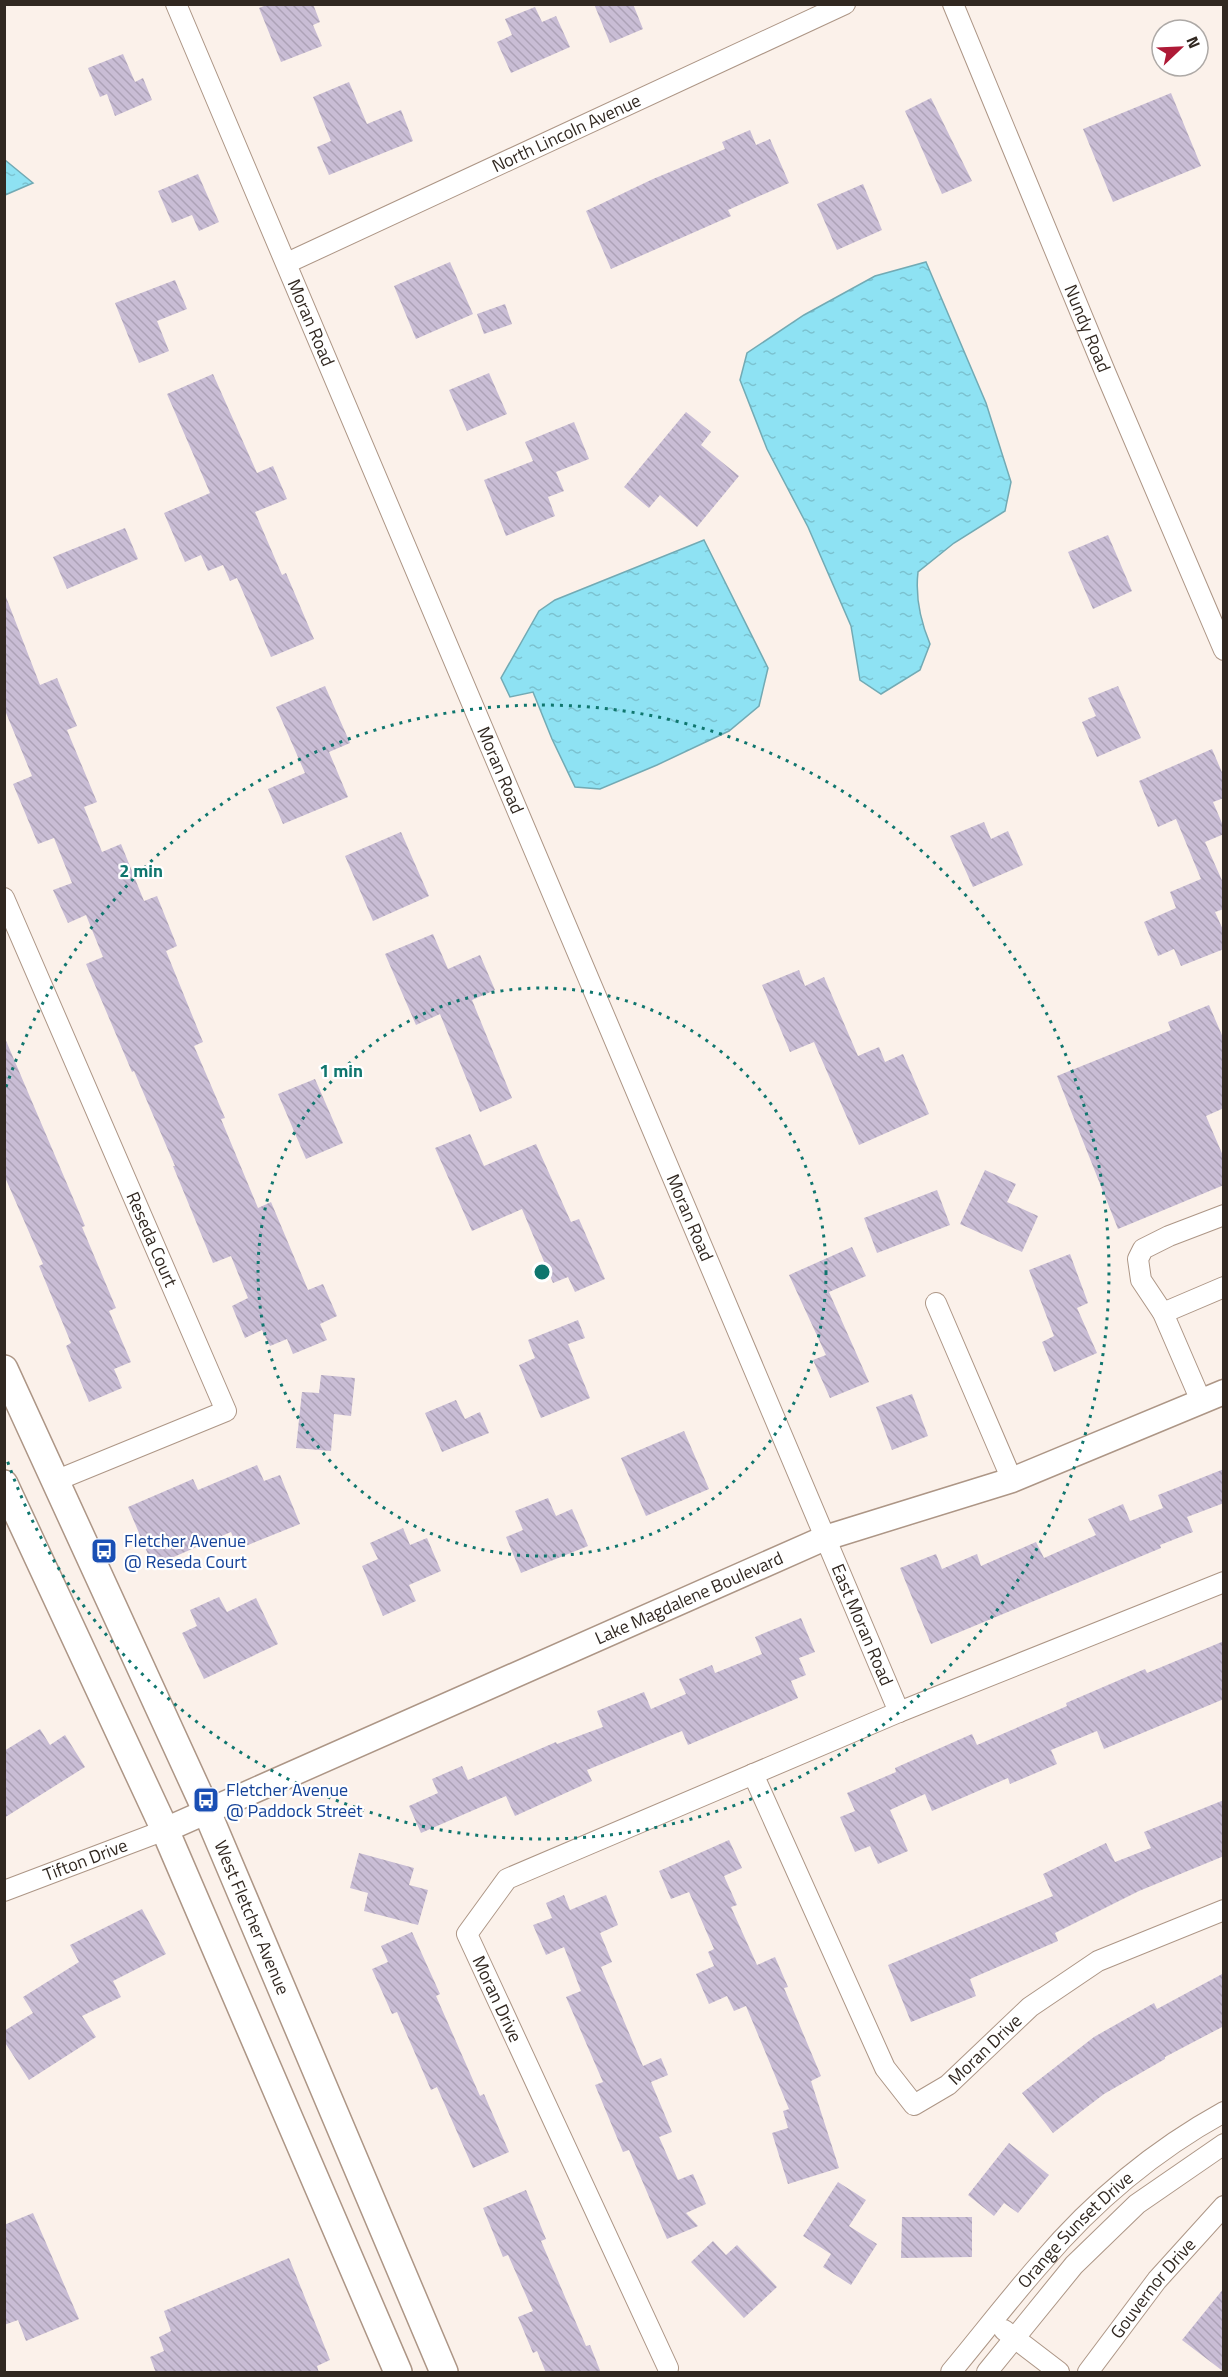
<svg xmlns="http://www.w3.org/2000/svg" width="1228" height="2377" viewBox="0 0 1228 2377" font-family="'Titillium Web',sans-serif">
<defs>
<pattern id="water-ripples" width="26" height="14" patternUnits="userSpaceOnUse" patternTransform="scale(1.5)"><rect width="26" height="14" fill="#8ee2f3"/><path d="M2 4q2-2 4 0t4 0M15 11q2-2 4 0t4 0" fill="none" stroke="#7bc2d0"/></pattern>
<pattern id="building-back-hatch" width="6" height="6" patternUnits="userSpaceOnUse" patternTransform="scale(1.5)"><rect width="6" height="6" fill="#c9bdd5"/><path d="M-1 5l2 2M0 0l6 6M5-1l2 2" fill="none" stroke="#ada2b7"/></pattern>
</defs>
<rect width="100%" height="100%" fill="#fbf1ea"/>
<!-- water -->
<g fill="url(#water-ripples)" stroke="#72aab4" stroke-width="1.5">
<path d="M 5,160 L 33,183 L 5,195 Z"/>
<path d="M 926,262 L 986,403 L 1011,482 L 1005,511 L 954,543 L 918,572 C 915,598 920,620 930,644 L 920,670 L 881,694 L 860,680 L 851,626 L 808,527 L 767,449 L 740,380 L 747,353 L 804,315 L 875,276 Z"/>
<path d="M 704,540 L 768,668 L 759,706 L 729,731 L 657,765 L 600,789 L 575,787 L 552,739 L 533,692 L 510,697 L 501,678 L 539,611 L 555,600 Z"/>
</g>
<!-- building -->
<g fill="url(#building-back-hatch)">
<path d="M 269,4 L 313,4 L 320,22 L 313,25 L 322,46 L 281,62 L 259,8 Z"/>
<path d="M 594,4 L 633,4 L 643,29 L 610,43 Z"/>
<path d="M 535,7 L 542,22 L 556,16 L 570,47 L 511,73 L 497,42 L 512,35 L 505,19 Z"/>
<path d="M 123,54 L 135,82 L 143,78 L 152,100 L 115,116 L 107,94 L 100,97 L 88,68 Z"/>
<path d="M 349,82 L 367,124 L 401,110 L 413,141 L 329,175 L 317,147 L 331,141 L 313,97 Z"/>
<path d="M 1171,93 L 1201,166 L 1113,202 L 1083,129 Z"/>
<path d="M 931,98 L 972,181 L 942,194 L 905,111 Z"/>
<path d="M 750,130 L 756,145 L 770,139 L 789,183 L 728,210 L 731,216 L 611,269 L 586,211 L 653,179 L 725,149 L 722,142 Z"/>
<path d="M 198,174 L 219,222 L 199,231 L 192,215 L 172,223 L 158,191 Z"/>
<path d="M 863,184 L 882,230 L 837,250 L 817,204 Z"/>
<path d="M 450,262 L 473,314 L 416,339 L 394,286 Z"/>
<path d="M 175,280 L 187,309 L 157,321 L 169,351 L 139,363 L 115,303 Z"/>
<path d="M 505,304 L 512,324 L 484,334 L 477,314 Z"/>
<path d="M 489,373 L 507,414 L 467,431 L 449,390 Z"/>
<path d="M 213,374 L 257,473 L 273,466 L 287,499 L 255,512 L 282,575 L 286,573 L 314,639 L 271,657 L 237,578 L 230,581 L 223,565 L 208,571 L 201,555 L 185,562 L 164,513 L 210,493 L 167,394 Z"/>
<path d="M 686,412 L 711,432 L 701,445 L 739,476 L 697,527 L 660,495 L 649,508 L 624,487 Z"/>
<path d="M 574,422 L 589,459 L 556,472 L 564,491 L 548,497 L 555,516 L 506,536 L 484,480 L 533,461 L 525,442 Z"/>
<path d="M 125,528 L 138,559 L 67,589 L 53,557 Z"/>
<path d="M 1108,535 L 1132,591 L 1093,609 L 1068,552 Z"/>
<path d="M 6,597 L 40,685 L 57,678 L 77,726 L 67,730 L 97,802 L 84,807 L 102,852 L 121,844 L 144,901 L 157,896 L 177,946 L 166,951 L 203,1042 L 194,1046 L 225,1118 L 221,1119 L 258,1208 L 271,1202 L 308,1290 L 323,1284 L 337,1316 L 320,1324 L 327,1340 L 293,1354 L 287,1339 L 270,1346 L 262,1330 L 245,1338 L 232,1306 L 248,1298 L 231,1256 L 213,1263 L 173,1166 L 175,1166 L 134,1071 L 132,1072 L 86,964 L 103,957 L 86,915 L 68,923 L 53,890 L 72,883 L 54,838 L 38,844 L 13,784 L 32,776 L 4,708 Z"/>
<path d="M 325,686 L 350,743 L 329,752 L 348,797 L 283,824 L 268,789 L 305,773 L 276,707 Z"/>
<path d="M 1118,686 L 1141,738 L 1097,757 L 1082,722 L 1096,716 L 1088,698 Z"/>
<path d="M 1212,749 L 1224,777 L 1224,798 L 1213,802 L 1224,828 L 1224,834 L 1205,842 L 1224,885 L 1224,909 L 1215,912 L 1224,932 L 1224,949 L 1181,966 L 1174,949 L 1158,956 L 1144,922 L 1176,908 L 1170,892 L 1201,879 L 1176,819 L 1158,827 L 1139,781 Z"/>
<path d="M 984,822 L 991,839 L 1008,831 L 1023,865 L 973,887 L 950,836 Z"/>
<path d="M 401,832 L 429,896 L 373,921 L 345,856 Z"/>
<path d="M 433,934 L 448,969 L 480,955 L 495,990 L 472,1000 L 512,1098 L 480,1112 L 440,1014 L 416,1025 L 385,954 Z"/>
<path d="M 799,970 L 805,986 L 824,977 L 858,1056 L 879,1047 L 885,1062 L 903,1054 L 929,1114 L 859,1145 L 814,1042 L 790,1052 L 762,985 Z"/>
<path d="M 1209,1005 L 1224,1040 L 1224,1108 L 1206,1116 L 1224,1158 L 1224,1185 L 1118,1229 L 1057,1076 L 1171,1030 L 1168,1022 Z"/>
<path d="M 4,1036 L 85,1226 L 82,1227 L 116,1308 L 109,1311 L 131,1362 L 114,1369 L 122,1388 L 89,1402 L 66,1346 L 71,1343 L 39,1266 L 43,1264 L 4,1175 Z"/>
<path d="M 315,1079 L 343,1143 L 306,1159 L 278,1094 Z"/>
<path d="M 470,1134 L 484,1166 L 536,1144 L 571,1222 L 579,1219 L 605,1279 L 575,1292 L 568,1277 L 553,1283 L 522,1209 L 472,1231 L 435,1148 Z"/>
<path d="M 985,1170 L 1016,1184 L 1007,1202 L 1038,1216 L 1022,1252 L 960,1224 Z"/>
<path d="M 937,1190 L 950,1225 L 877,1253 L 864,1218 Z"/>
<path d="M 852,1247 L 866,1276 L 829,1292 L 869,1382 L 830,1398 L 813,1360 L 826,1355 L 789,1275 Z"/>
<path d="M 1070,1254 L 1088,1303 L 1077,1308 L 1097,1353 L 1054,1372 L 1042,1342 L 1054,1336 L 1029,1270 Z"/>
<path d="M 578,1320 L 585,1338 L 568,1344 L 590,1398 L 541,1418 L 519,1365 L 535,1358 L 528,1340 Z"/>
<path d="M 321,1375 L 355,1378 L 351,1416 L 334,1414 L 331,1451 L 296,1448 L 302,1392 L 319,1393 Z"/>
<path d="M 912,1394 L 928,1436 L 892,1450 L 876,1407 Z"/>
<path d="M 456,1400 L 465,1419 L 480,1412 L 489,1433 L 442,1452 L 425,1413 Z"/>
<path d="M 684,1431 L 709,1489 L 646,1516 L 621,1458 Z"/>
<path d="M 257,1465 L 264,1481 L 280,1475 L 300,1524 L 238,1549 L 231,1532 L 153,1566 L 128,1507 L 193,1479 L 198,1490 Z"/>
<path d="M 1224,1469 L 1224,1503 L 1187,1517 L 1193,1532 L 1160,1545 L 1161,1548 L 931,1644 L 900,1568 L 936,1554 L 942,1569 L 977,1554 L 981,1566 L 1036,1542 L 1044,1558 L 1096,1535 L 1088,1519 L 1123,1504 L 1130,1521 L 1163,1508 L 1158,1495 Z"/>
<path d="M 548,1498 L 556,1516 L 572,1509 L 588,1546 L 521,1573 L 506,1537 L 523,1530 L 515,1511 Z"/>
<path d="M 403,1528 L 410,1545 L 427,1538 L 441,1571 L 409,1585 L 416,1601 L 383,1616 L 362,1566 L 378,1559 L 370,1543 Z"/>
<path d="M 219,1597 L 227,1612 L 256,1598 L 278,1644 L 204,1679 L 182,1633 L 197,1626 L 190,1610 Z"/>
<path d="M 801,1618 L 815,1652 L 799,1658 L 806,1675 L 791,1681 L 798,1698 L 688,1745 L 682,1731 L 587,1770 L 592,1781 L 515,1816 L 506,1796 L 421,1833 L 409,1806 L 438,1793 L 432,1779 L 462,1766 L 468,1780 L 556,1742 L 557,1744 L 603,1727 L 597,1711 L 644,1692 L 651,1709 L 686,1694 L 679,1679 L 712,1665 L 715,1673 L 762,1654 L 755,1637 Z"/>
<path d="M 1224,1641 L 1224,1699 L 1104,1749 L 1097,1731 L 1051,1750 L 1057,1764 L 1010,1784 L 1008,1778 L 932,1811 L 925,1794 L 890,1810 L 908,1851 L 878,1864 L 870,1846 L 855,1852 L 840,1817 L 855,1811 L 847,1793 L 896,1772 L 895,1768 L 972,1734 L 977,1745 L 1067,1706 L 1066,1703 L 1145,1669 L 1147,1673 Z"/>
<path d="M 40,1729 L 50,1745 L 65,1735 L 85,1767 L 4,1818 L 4,1751 Z"/>
<path d="M 1224,1800 L 1224,1856 L 1139,1891 L 1055,1933 L 1058,1941 L 970,1979 L 976,1996 L 911,2022 L 888,1965 L 1053,1896 L 1043,1874 L 1106,1843 L 1115,1862 L 1151,1848 L 1144,1832 Z"/>
<path d="M 729,1840 L 742,1868 L 724,1876 L 737,1905 L 731,1907 L 757,1965 L 775,1957 L 788,1987 L 784,1988 L 821,2076 L 811,2081 L 839,2168 L 788,2184 L 772,2133 L 788,2128 L 783,2111 L 789,2109 L 746,2006 L 734,2011 L 727,1996 L 709,2004 L 696,1974 L 714,1966 L 708,1952 L 714,1949 L 689,1892 L 671,1899 L 659,1871 Z"/>
<path d="M 359,1853 L 414,1868 L 409,1885 L 428,1890 L 418,1925 L 364,1911 L 368,1893 L 350,1888 Z"/>
<path d="M 564,1895 L 570,1910 L 606,1895 L 618,1925 L 600,1933 L 612,1962 L 601,1967 L 643,2066 L 661,2058 L 668,2075 L 651,2082 L 672,2132 L 659,2137 L 678,2180 L 693,2174 L 706,2204 L 686,2213 L 698,2226 L 667,2239 L 629,2150 L 623,2152 L 595,2085 L 603,2082 L 566,1997 L 581,1991 L 564,1947 L 546,1955 L 533,1925 L 552,1918 L 546,1903 Z"/>
<path d="M 142,1909 L 166,1954 L 113,1981 L 121,1997 L 82,2016 L 96,2037 L 29,2080 L 4,2041 L 4,2031 L 33,2013 L 23,1997 L 79,1962 L 70,1945 Z"/>
<path d="M 412,1932 L 440,1994 L 436,1996 L 480,2096 L 484,2094 L 509,2152 L 473,2168 L 437,2087 L 431,2090 L 397,2012 L 392,2014 L 372,1969 L 388,1962 L 381,1946 Z"/>
<path d="M 1224,1973 L 1224,2026 L 1165,2057 L 1165,2059 L 1104,2094 L 1053,2133 L 1022,2093 L 1094,2037 L 1154,2003 L 1157,2009 Z"/>
<path d="M 1009,2143 L 1049,2175 L 1018,2213 L 1004,2203 L 994,2216 L 968,2195 Z"/>
<path d="M 838,2182 L 866,2200 L 849,2226 L 877,2244 L 851,2285 L 823,2267 L 831,2254 L 803,2236 Z"/>
<path d="M 526,2190 L 546,2239 L 541,2241 L 586,2346 L 590,2345 L 601,2373 L 546,2373 L 537,2351 L 533,2353 L 518,2317 L 533,2311 L 508,2255 L 503,2257 L 483,2208 Z"/>
<path d="M 33,2213 L 79,2319 L 26,2341 L 18,2320 L 4,2325 L 4,2225 Z"/>
<path d="M 902,2217 L 972,2217 L 972,2257 L 901,2258 Z"/>
<path d="M 713,2241 L 726,2255 L 737,2245 L 777,2287 L 744,2318 L 691,2262 Z"/>
<path d="M 289,2258 L 330,2360 L 317,2366 L 319,2373 L 156,2373 L 150,2357 L 164,2351 L 159,2337 L 171,2331 L 164,2311 Z"/>
<path d="M 1224,2288 L 1224,2372 L 1182,2340 Z"/>
</g>
<g fill="none" stroke-linecap="round" stroke-linejoin="round">
<!-- minor casing -->
<g stroke="#ad9686" stroke-width="22">
<g id="minor">
<path id="s1" d="M 176,4 L 899,1712"/>
<path id="s2" d="M 953,4 L 1106,374 L 1224,650"/>
<path id="s3" d="M 287,263 L 845,4"/>
<path id="s4" d="M 4,898 L 226,1411 L 55,1481"/>
<path d="M 936,1303 L 1012,1480"/>
<path d="M 1163,1313 L 1224,1287"/>
<path d="M 1201,1401 L 1163,1313 L 1141,1280 L 1138,1259 L 1143,1249 L 1169,1236 L 1224,1215"/>
<path id="s5" d="M 753,1774 L 885,2068 L 914,2105 L 948,2085 L 1030,2007 L 1098,1961 L 1224,1910"/>
<path id="s6" d="M 4,1891 L 165,1830"/>
<path d="M 1004,2330 L 1059,2372"/>
<path d="M 668,2368 L 467,1934 L 507,1879 L 899,1712 L 1224,1582"/>
<path id="s7" d="M 951,2372 C 981,2336 1010,2298 1041,2263 C 1092,2203 1155,2150 1224,2112"/>
<path d="M 987,2372 L 1074,2265 L 1137,2204 L 1224,2144"/>
<path id="s8" d="M 1088,2372 L 1157,2280 L 1224,2206"/>
</g>
</g>
<!-- tertiary casing -->
<g stroke="#ad9686" stroke-width="27">
<g id="tertiary">
<path id="s9" d="M 165,1830 L 825,1538 L 1012,1480 L 1224,1392"/>
</g>
</g>
<!-- secondary casing -->
<g stroke="#ad9686" stroke-width="30">
<g id="secondary">
<path id="s10" d="M 4,1369 L 207,1812 L 444,2372"/>
<path d="M 4,1484 L 165,1830 L 398,2372"/>
</g>
</g>
<!-- minor -->
<use href="#minor" stroke="#fff" stroke-width="20"/>
<!-- tertiary -->
<use href="#tertiary" stroke="#fff" stroke-width="24"/>
<!-- secondary -->
<use href="#secondary" stroke="#fff" stroke-width="27"/>
</g>
<!-- distance rings -->
<g fill="none" stroke="#0f766e" stroke-width="3" stroke-dasharray="3 6">
<circle cx="542" cy="1272" r="284"/>
<path d="M6 1087A567 567 0 1 1 6 1457"/>
</g>
<!-- icons -->
<defs>
<g id="bus-square" transform="scale(1.35)"><rect x="-9" y="-9" width="18" height="18" rx="4" fill="#1a4fb4" stroke="#fff"/><path d="M-5-6H5V4H4V6H2V4H-2V6H-4V4H-5ZM-3.5-4V0h7V-4ZM-3.5 1.2v1.5H-2V1.2ZM2 1.2v1.5H3.5V1.2Z" fill="#fff"/></g>
</defs>
<g fill-rule="evenodd">
<use href="#bus-square" x="104" y="1551"/>
<use href="#bus-square" x="206" y="1800"/>
</g>
<g text-anchor="middle" stroke-width="4.5" stroke-linejoin="round" paint-order="stroke">
<!-- street labels -->
<g font-size="18" fill="#312821" stroke="#fff">
<text dy="6" stroke="none"><textPath href="#s3" startOffset="308">North Lincoln Avenue</textPath></text>
<text dy="6" stroke="none"><textPath href="#s1" startOffset="346">Moran Road</textPath></text>
<text dy="6" stroke="none"><textPath href="#s2" startOffset="351">Nundy Road</textPath></text>
<text dy="6" stroke="none"><textPath href="#s1" startOffset="832">Moran Road</textPath></text>
<text dy="6" stroke="none"><textPath href="#s1" startOffset="1318">Moran Road</textPath></text>
<text dy="6" stroke="none"><textPath href="#s4" startOffset="372">Reseda Court</textPath></text>
<text dy="6" stroke="none"><textPath href="#s9" startOffset="573">Lake Magdalene Boulevard</textPath></text>
<text dy="6" stroke="none"><textPath href="#s1" startOffset="1760">East Moran Road</textPath></text>
<text dy="6" stroke="none"><textPath href="#s6" startOffset="87">Tifton Drive</textPath></text>
<text dy="6" stroke="none"><textPath href="#s10" startOffset="602">West Fletcher Avenue</textPath></text>
<text transform="translate(497 1999) rotate(65)" y="6">Moran Drive</text>
<text dy="6" stroke="none"><textPath href="#s5" startOffset="460">Moran Drive</textPath></text>
<text dy="6" stroke="none"><textPath href="#s7" startOffset="189">Orange Sunset Drive</textPath></text>
<text dy="6" stroke="none"><textPath href="#s8" startOffset="106">Gouvernor Drive</textPath></text>
</g>
<!-- transit labels -->
<g font-size="18" fill="#164399" stroke="#fff" text-anchor="start">
<text x="124" y="1547">Fletcher Avenue<tspan x="124" dy="21">@ Reseda Court</tspan></text>
<text x="226" y="1796">Fletcher Avenue<tspan x="226" dy="21">@ Paddock Street</tspan></text>
</g>
</g>
<circle cx="542" cy="1272" r="9" fill="#0f766e" stroke="#fff" stroke-width="3"/>
<g font-size="18" text-anchor="middle" font-weight="bold" fill="#0f766e" stroke="#fff" stroke-width="4.5" stroke-linejoin="round" paint-order="stroke">
<text x="141" y="877">2 min</text>
<text x="341" y="1077">1 min</text>
</g>
<!-- border -->
<rect width="1228" height="2377" fill="none" stroke="#312821" stroke-width="12"/>
<!-- north arrow -->
<g transform="translate(1180 48) rotate(67)"><circle r="28" fill="#ffffff" stroke="#ada9a6" stroke-width="1.5"/>
<path d="M0-4.5L10 22L0 15L-10 22Z" fill="#ae1936"/>
<text y="-9" font-size="16" font-weight="bold" text-anchor="middle" fill="#312821">N</text>
</g>
</svg>
